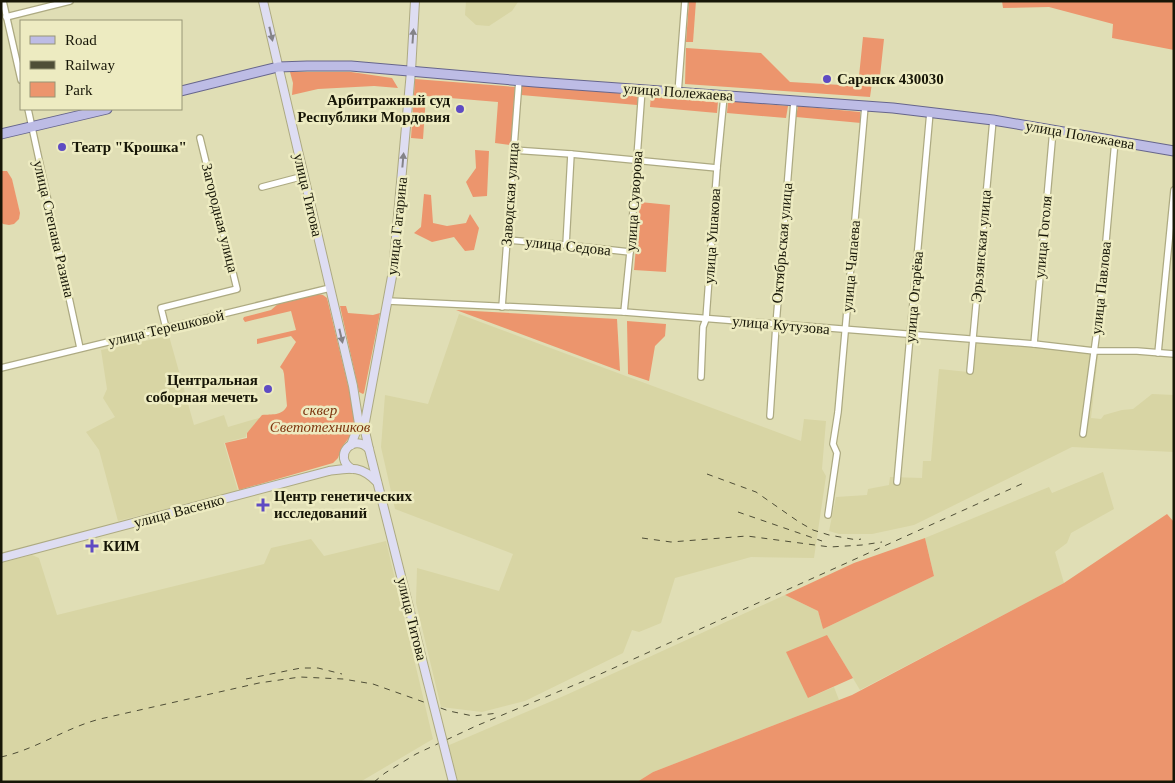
<svg xmlns="http://www.w3.org/2000/svg" width="1175" height="783" viewBox="0 0 1175 783" font-family="Georgia,serif">
<rect width="100%" height="100%" fill="#e0deb5"/>
<!-- built -->
<g fill="#d8d5a4">
<path d="M 466,1 L 525,1 L 518,2 L 512,11 L 489,26 L 476,25 L 465,15 Z"/>
<path d="M 459,314 L 801,441 L 804,419 L 826,421 L 822,469 L 826,476 L 814,558 L 751,557 L 675,578 L 661,623 L 639,632 L 632,630 L 623,653 L 525,701 L 482,712 L 441,707 L 416,603 L 417,568 L 499,591 L 513,554 L 395,509 L 381,447 L 385,395 L 428,404 Z"/>
<path d="M 169,336 L 194,425 L 224,415 L 228,427 L 259,418 L 260,426 L 247,432 L 246,437 L 224,443 L 238,491 L 118,521 L 99,450 L 86,432 L 115,417 L 103,398 L 107,389 L 101,350 Z"/>
<path d="M 971,336 L 1099,347 L 1091,418 L 1101,419 L 1104,415 L 1122,410 L 1133,409 L 1152,394 L 1174,395 L 1174,452 L 1072,447 L 914,525 L 872,534 L 839,534 L 829,531 L 836,497 L 867,495 L 868,489 L 889,485 L 890,477 L 922,478 L 923,461 L 931,461 L 939,369 L 968,372 Z"/>
<path d="M 1103,472 L 1114,509 L 1071,533 L 1067,543 L 1055,552 L 1064,583 L 860,690 L 827,635 L 808,698 L 834,687 L 839,700 L 653,772 L 637,782 L 456,782 L 447,746 L 566,695 L 785,595 L 818,611 L 823,629 L 934,576 L 925,538 L 1049,487 L 1052,493 Z"/>
<path d="M 311,539 L 324,556 L 386,541 L 433,739 L 360,782 L 1,782 L 1,563 L 32,555 L 39,558 L 57,615 L 264,564 L 271,548 Z"/>
</g>
<!-- green -->
<g fill="#ec956d">
<path d="M 689,1 L 696,1 L 693,42 L 686,42 Z"/>
<path d="M 1002,1 L 1174,1 L 1174,50 L 1112,38 L 1113,24 L 1049,7 L 1003,8 Z"/>
<path d="M 863,37 L 884,39 L 880,76 L 873,76 L 870,97 L 685,84 L 686,48 L 761,53 L 790,82 L 858,86 Z"/>
<path d="M 290,72 L 351,72 L 392,78 L 398,88 L 374,86 L 318,89 L 292,95 L 293,83 Z"/>
<path d="M 415,79 L 515,87 L 511,145 L 495,143 L 498,102 L 426,96 L 423,139 L 411,138 Z"/>
<path d="M 522,85 L 638,95 L 637,105 L 521,95 Z"/>
<path d="M 651,95 L 718,101 L 717,113 L 650,107 Z"/>
<path d="M 728,101 L 788,106 L 786,118 L 727,113 Z"/>
<path d="M 798,106 L 860,112 L 861,123 L 796,117 Z"/>
<path d="M 475,150 L 489,151 L 487,196 L 473,197 L 466,182 L 476,168 Z"/>
<path d="M 1,171 L 7,171 L 12,179 L 20,213 L 19,219 L 14,224 L 9,225 L 3,224 L 1,222 Z"/>
<path d="M 424,194 L 431,195 L 433,223 L 447,226 L 466,223 L 470,214 L 479,228 L 474,250 L 465,251 L 454,237 L 432,242 L 414,233 L 421,227 Z"/>
<path d="M 640,202 L 670,205 L 666,272 L 634,270 Z"/>
<path d="M 318,294 L 323,295 L 327,298 L 354,410 L 354,426 L 351,435 L 342,447 L 338,458 L 333,463 L 239,490 L 225,443 L 247,438 L 247,433 L 262,415 C 272,414 282,416 287,406 L 284,374 L 283,370 L 280,367 L 296,342 L 291,336 L 257,344 L 257,339 L 296,330 L 291,311 L 245,322 L 243,319 L 244,317 L 271,310 L 278,304 Z"/>
<path d="M 340,306 L 346,306 L 348,313 L 373,315 L 380,313 L 364,393 L 363,394 L 359,392 Z"/>
<path d="M 456,310 L 617,319 L 620,371 Z"/>
<path d="M 627,321 L 666,324 L 665,336 L 655,346 L 649,381 L 628,374 Z"/>
<path d="M 1167,514 L 1174,522 L 1174,782 L 637,782 L 653,772 L 852,695 L 1064,583 Z"/>
<path d="M 925,538 L 934,576 L 823,629 L 818,611 L 785,595 L 854,563 Z"/>
<path d="M 827,635 L 853,678 L 808,698 L 786,652 Z"/>
</g>
<g fill="none" stroke-linecap="round" stroke-linejoin="round">
<!-- minor casing -->
<g stroke="#adaa82" stroke-width="8">
<g id="minor">
<path d="M 3,1 L 21,80"/>
<path d="M 6,17 L 70,1"/>
<path d="M 678,93 L 685,1"/>
<path d="M 28,109 L 80,348"/>
<path d="M 513,150 L 571,154 L 717,168"/>
<path d="M 262,187 L 304,176"/>
<path d="M 507,240 L 566,245 L 630,252"/>
<path d="M 566,245 L 571,154"/>
<path d="M 388,301 L 624,312 L 1034,344 L 1094,351 L 1137,351 L 1174,354"/>
<path d="M 502,307 L 519,80"/>
<path d="M 624,312 L 630,252 L 642,89"/>
<path d="M 166,328 L 161,308 L 237,289 L 200,138"/>
<path d="M 1034,344 L 1053,130"/>
<path d="M 1158,353 L 1174,190"/>
<path d="M 1,368 L 330,288"/>
<path d="M 970,371 L 993,120"/>
<path d="M 701,377 L 703,327 L 706,319 L 717,168 L 724,96"/>
<path d="M 770,416 L 776,325 L 794,101"/>
<path d="M 1083,434 L 1100,308 L 1115,141"/>
<path d="M 897,482 L 930,112"/>
<path d="M 828,515 L 837,453 L 833,444 L 838,412 L 865,106"/>
</g>
</g>
<!-- secondary casing -->
<g stroke="#adaa82" stroke-width="10">
<g id="secondary">
<path d="M 263,1 L 353,386 L 359,424 L 351,445"/>
<path d="M 352,469 C 332,457 353,432 369,449"/>
<path d="M 1,558 L 329,471 C 350,468 361,465 377,482"/>
<path d="M 402,580 L 369,449 L 365,431 L 365,422 L 393,271 L 411,71 L 415,1"/>
</g>
</g>
<!-- primary casing -->
<g stroke="#66658c" stroke-width="11">
<g id="primary">
<path d="M 181,91 L 278,67 L 307,66 L 351,66 L 535,82 L 893,108 L 993,120 L 1174,151"/>
<path d="M 1,134 L 107,109"/>
</g>
</g>
<!-- minor -->
<use href="#minor" stroke="#fff" stroke-width="5.5"/>
<!-- secondary -->
<use href="#secondary" stroke="#deddf2" stroke-width="8"/>
<!-- primary -->
<use href="#primary" stroke="#bdbce5" stroke-width="9"/>
<!-- rail -->
<g stroke="#4f4e37" stroke-width="1" stroke-dasharray="6 6" stroke-linecap="butt">
<path d="M 707,474 L 756,492 L 799,522 L 813,530 L 829,535 L 857,540 L 861,539"/>
<path d="M 738,512 L 822,541"/>
<path d="M 642,538 L 671,542 L 747,536 L 830,547 L 862,545 L 882,542"/>
<path d="M 246,679 L 301,668 L 318,668 L 342,674"/>
<path d="M 1,757 C 37,749 65,728 100,719 L 259,683 L 300,677 L 343,679 L 373,684 L 449,711 L 473,716 L 498,713"/>
<path d="M 374,782 L 385,773 L 416,754 L 476,726 L 596,676 L 1026,482"/>
</g>
<!-- secondary-bridge casing -->
<g stroke="#adaa82" stroke-width="10" stroke-linecap="butt">
<path id="secondary-bridge" d="M 402,580 L 453,782"/>
</g>
<!-- secondary-bridge -->
<use href="#secondary-bridge" stroke="#deddf2" stroke-width="8"/>
</g>
<!-- one-way arrows -->
<defs><path id="oneway-solid" d="M-6-.8H1V-3.2L6.5 0L1 3.2V.8H-6Z" transform="scale(1.25)"/></defs>
<g fill="#848388">
<use href="#oneway-solid" transform="translate(271 34) rotate(77)"/>
<use href="#oneway-solid" transform="translate(413 36) rotate(-86)"/>
<use href="#oneway-solid" transform="translate(403 160) rotate(-85)"/>
<use href="#oneway-solid" transform="translate(341 336) rotate(77)"/>
</g>
<!-- markers -->
<g fill="#5e4bc3" stroke="#edebc1" stroke-width="2">
<circle cx="827" cy="79" r="5"/>
<circle cx="460" cy="109" r="5"/>
<circle cx="62" cy="147" r="5"/>
<circle cx="268" cy="389" r="5"/>
<path d="M260.5 497.5h5v5h5v5h-5v5h-5v-5h-5v-5h5z"/>
<path d="M89.5 538.5h5v5h5v5h-5v5h-5v-5h-5v-5h5z"/>
</g>
<g text-anchor="middle" stroke-width="5" stroke-linejoin="round" paint-order="stroke">
<!-- poi labels -->
<g font-size="15" font-weight="bold" fill="#171607" stroke="#edebc1" text-anchor="start">
<text x="837" y="84">Саранск 430030</text>
<text x="450" y="105" text-anchor="end">Арбитражный суд<tspan x="450" dy="17">Республики Мордовия</tspan></text>
<text x="72" y="152">Театр "Крошка"</text>
<text x="258" y="385" text-anchor="end">Центральная<tspan x="258" dy="17">соборная мечеть</tspan></text>
<text x="274" y="501">Центр генетических<tspan x="274" dy="17">исследований</tspan></text>
<text x="103" y="551">КИМ</text>
</g>
<!-- street labels -->
<g font-size="15" fill="#171607" stroke="#edebc1">
<text transform="translate(678 92) rotate(4)" y="5">улица Полежаева</text>
<text transform="translate(1080 135) rotate(10)" y="5">улица Полежаева</text>
<text transform="translate(510 194) rotate(-86)" y="5">Заводская улица</text>
<text transform="translate(308 195) rotate(77)" y="5">улица Титова</text>
<text transform="translate(634 201) rotate(-86)" y="5">улица Суворова</text>
<text transform="translate(220 218) rotate(76)" y="5">Загородная улица</text>
<text transform="translate(397 226) rotate(-84)" y="5">улица Гагарина</text>
<text transform="translate(54 229) rotate(77)" y="5">улица Степана Разина</text>
<text transform="translate(712 236) rotate(-86)" y="5">улица Ушакова</text>
<text transform="translate(1043 237) rotate(-85)" y="5">улица Гоголя</text>
<text transform="translate(782 243) rotate(-85)" y="5">Октябрьская улица</text>
<text transform="translate(568 246) rotate(6)" y="5">улица Седова</text>
<text transform="translate(981 246) rotate(-85)" y="5">Эрьзянская улица</text>
<text transform="translate(851 266) rotate(-85)" y="5">улица Чапаева</text>
<text transform="translate(1101 288) rotate(-84)" y="5">улица Павлова</text>
<text transform="translate(914 297) rotate(-85)" y="5">улица Огарёва</text>
<text transform="translate(781 325) rotate(5)" y="5">улица Кутузова</text>
<text transform="translate(166 328) rotate(-13)" y="5">улица Терешковой</text>
<text transform="translate(179 511) rotate(-15)" y="5">улица Васенко</text>
<text transform="translate(412 619) rotate(76)" y="5">улица Титова</text>
</g>
<!-- park labels -->
<g font-size="15" font-style="italic" fill="#7d3610" stroke="#edebc1">
<text x="320" y="415">сквер<tspan x="320" dy="17">Светотехников</tspan></text>
</g>
</g>
<!-- border -->
<rect width="1175" height="783" fill="none" stroke="#171607" stroke-width="5"/>
<!-- legend -->
<rect x="20" y="20" width="162" height="90" fill="#edebc1" stroke="#979677"/>
<rect x="30" y="36" width="25" height="8" fill="#bdbce5" stroke="#979677"/>
<text x="65" y="45" font-size="15" fill="#171607">Road</text>
<rect x="30" y="61" width="25" height="8" fill="#4f4e37" stroke="#979677"/>
<text x="65" y="70" font-size="15" fill="#171607">Railway</text>
<rect x="30" y="82" width="25" height="15" fill="#ec956d" stroke="#979677"/>
<text x="65" y="95" font-size="15" fill="#171607">Park</text>
</svg>
